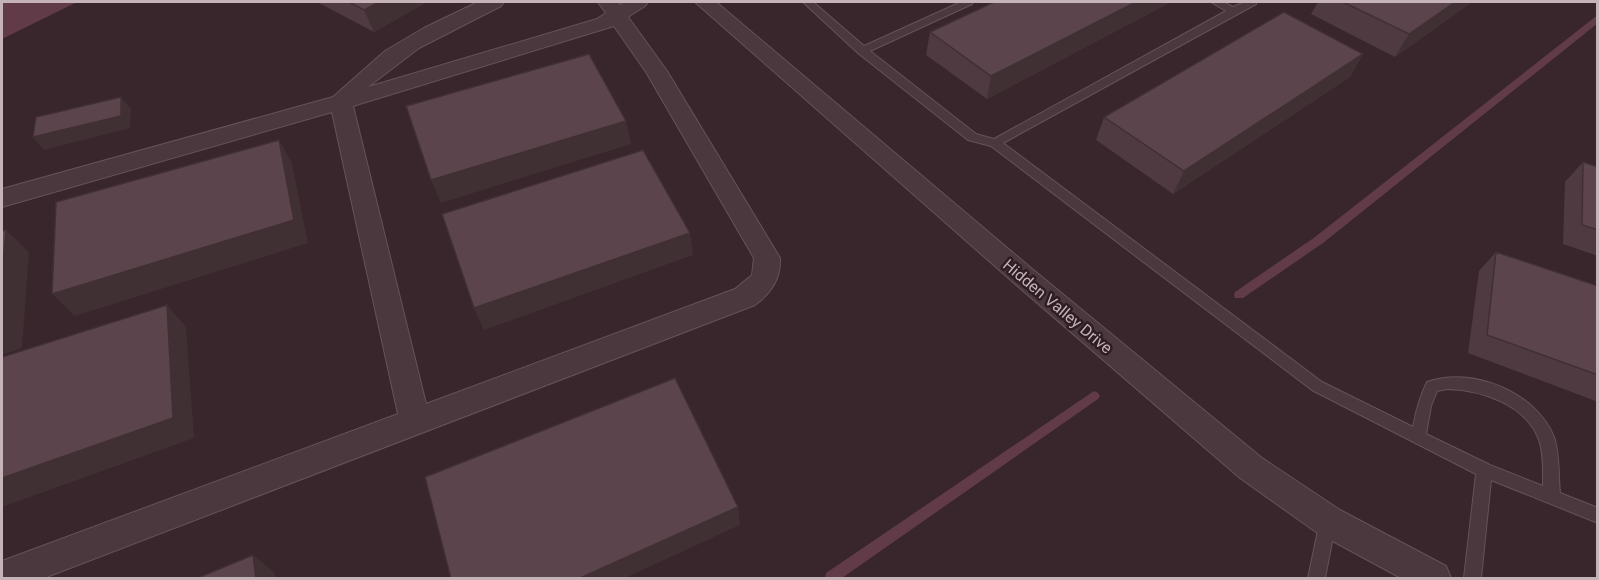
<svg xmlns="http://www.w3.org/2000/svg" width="1599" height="580" viewBox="0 0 1599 580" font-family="Roboto,sans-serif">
<rect width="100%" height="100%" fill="#39252c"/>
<!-- water -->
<path fill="#613c48" d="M 2,2 L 77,2 L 2,39 Z"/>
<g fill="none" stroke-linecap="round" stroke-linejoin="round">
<!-- stream -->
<g fill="#613c48" fill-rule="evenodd">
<path d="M 1595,17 L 1598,17 L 1598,23 L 1323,243 L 1243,298 L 1235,298 L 1234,295 L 1235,292 L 1315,237 Z"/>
<path d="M 1094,391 L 1098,393 L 1100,396 L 1098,399 L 842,578 L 825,578 L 826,573 Z"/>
</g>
<!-- service casing -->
<g stroke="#645359" stroke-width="2">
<g id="service">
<path d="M 803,2 L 813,2 L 864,46 L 961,2 L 973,2 L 972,4 L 870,51 L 976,134 L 994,139 L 1226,11 L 1211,2 L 1223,2 L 1233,7 L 1245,2 L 1257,2 L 1256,4 L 1003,143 L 1322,382 L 1413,427 C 1416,411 1420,396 1427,382 C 1472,366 1536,392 1554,437 C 1560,454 1558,475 1560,493 L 1598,508 L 1598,523 L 1491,480 L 1481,578 L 1464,578 L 1476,474 L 1312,390 L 991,146 L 968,140 L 858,53 ZM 1447,389 C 1481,390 1526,404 1539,440 C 1544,454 1543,472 1543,486 L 1490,465 L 1426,434 L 1431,406 L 1437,391 Z"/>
<path d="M 1328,513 L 1334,516 L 1336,521 L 1325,578 L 1308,578 L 1320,521 L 1322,516 Z"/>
</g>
</g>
<!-- minor casing -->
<g stroke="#645359" stroke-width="2">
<g id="minor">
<path d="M 478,2 L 504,2 L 501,6 L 419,48 L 368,87 L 597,19 L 606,13 L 598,2 L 618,2 L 620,5 L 625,2 L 648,2 L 645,6 L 628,17 L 667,71 L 780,258 C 781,279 771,293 755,305 L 44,578 L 2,578 L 2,561 L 398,414 L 332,112 L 2,207 L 2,189 L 333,97 L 385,51 L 424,28 ZM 614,26 L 646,72 L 754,258 L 752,275 L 735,289 L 426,404 L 353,106 Z"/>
<path d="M 695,2 L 716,2 L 1031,268 L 1262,458 L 1340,510 L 1446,566 L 1451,578 L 1401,578 L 1316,532 L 1240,478 L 1013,282 Z"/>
</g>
</g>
<!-- service -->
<use href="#service" fill="#4a383e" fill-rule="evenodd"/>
<!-- minor -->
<use href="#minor" fill="#4a383e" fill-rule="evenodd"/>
</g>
<!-- wall -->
<g fill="#4e3a40">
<path d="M 317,2 L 427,2 L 374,32 Z"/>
<path d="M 994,2 L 1171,2 L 987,99 L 926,55 L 930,32 Z"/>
<path d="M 1318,2 L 1472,2 L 1395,57 L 1311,14 Z"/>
<path d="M 1363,54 L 1350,77 L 1173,194 L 1096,140 L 1104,117 Z"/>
<path d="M 1583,162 L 1598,167 L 1598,256 L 1563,244 L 1565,182 Z"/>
<path d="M 1496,252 L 1598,286 L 1598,402 L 1468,353 L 1479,271 Z"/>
</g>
<!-- shaded-wall -->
<g fill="#403034">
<path d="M 379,2 L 427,2 L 374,32 L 364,10 Z"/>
<path d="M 1136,2 L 1171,2 L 987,99 L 991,76 Z"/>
<path d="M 1455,2 L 1472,2 L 1395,57 L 1409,34 Z"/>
<path d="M 1363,54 L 1350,77 L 1173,194 L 1184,171 Z"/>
<path d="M 121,97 L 131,109 L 130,128 L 44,150 L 33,137 Z"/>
<path d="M 626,121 L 631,144 L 441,203 L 431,180 Z"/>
<path d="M 279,140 L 292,163 L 308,243 L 75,316 L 52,294 Z"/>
<path d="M 6,230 L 29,252 L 22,348 L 2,355 L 2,275 Z"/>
<path d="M 690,233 L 693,255 L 484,330 L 474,308 Z"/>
<path d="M 167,305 L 186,327 L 194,438 L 2,507 L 2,478 Z"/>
<path d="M 738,507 L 740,525 L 623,579 L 578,579 Z"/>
<path d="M 253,555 L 274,572 L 275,579 L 256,579 Z"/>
</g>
<!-- building -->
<g fill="#5b444b" stroke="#403034" stroke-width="1.5">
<path d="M 349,2 L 379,2 L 364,10 Z"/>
<path d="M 994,2 L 1136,2 L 991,76 L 930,32 Z"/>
<path d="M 1343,2 L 1455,2 L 1409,34 Z"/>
<path d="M 1284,12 L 1363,54 L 1184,171 L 1104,117 Z"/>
<path d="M 589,54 L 626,121 L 431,180 L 406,106 Z"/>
<path d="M 121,97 L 121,116 L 33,137 L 36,117 Z"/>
<path d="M 279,140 L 294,220 L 52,294 L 56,202 Z"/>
<path d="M 643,150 L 690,233 L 474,308 L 442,214 Z"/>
<path d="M 1583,162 L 1598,167 L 1598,230 L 1582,225 Z"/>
<path d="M 6,230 L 2,275 L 2,231 Z"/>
<path d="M 1496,252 L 1598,286 L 1598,375 L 1487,335 Z"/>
<path d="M 167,305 L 173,418 L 2,478 L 2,357 Z"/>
<path d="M 675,378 L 738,507 L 578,579 L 451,579 L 425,477 Z"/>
<path d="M 253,555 L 256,579 L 195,579 Z"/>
</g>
<g text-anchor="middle" stroke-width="5" stroke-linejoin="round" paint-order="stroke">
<!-- street labels -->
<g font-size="16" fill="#c5b3b9" stroke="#2e1d23">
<text transform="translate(1058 306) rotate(40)" y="6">Hidden Valley Drive</text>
</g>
</g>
<!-- border -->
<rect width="1599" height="580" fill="none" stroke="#c5b3b9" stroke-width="6"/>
</svg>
